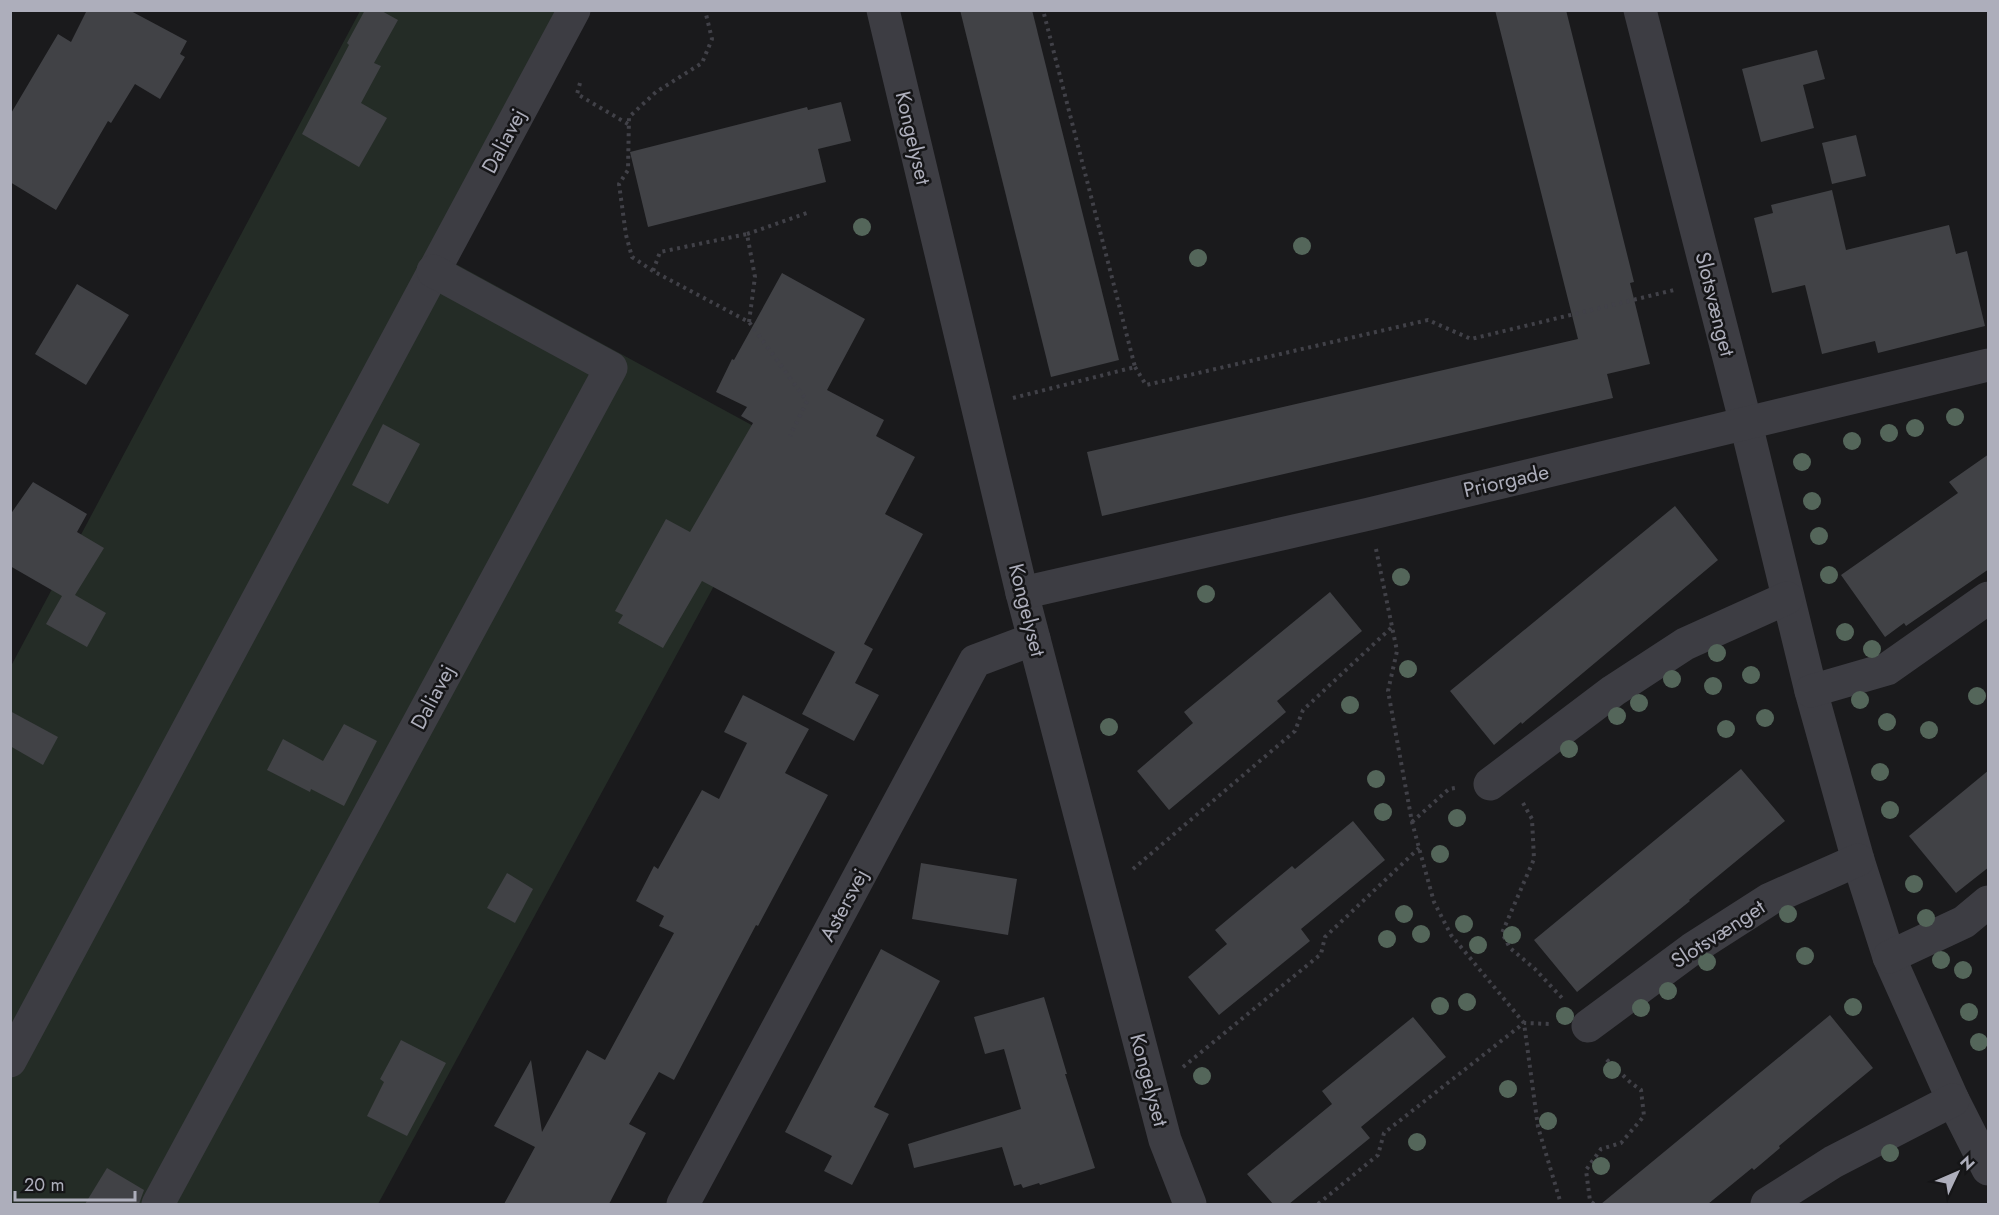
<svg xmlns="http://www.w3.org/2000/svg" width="1999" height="1215" viewBox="0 0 1999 1215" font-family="Jost,sans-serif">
<rect width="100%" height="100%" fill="#1a1a1c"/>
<!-- green -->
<path fill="#242c26" d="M 360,11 L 559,11 L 432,251 L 790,446 L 378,1204 L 11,1204 L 11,666 Z"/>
<!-- building -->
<g fill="#414246">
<path d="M 87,10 L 129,10 L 187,41 L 180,54 L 185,57 L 160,99 L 135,84 L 111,123 L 108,121 L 56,210 L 10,182 L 10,115 L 58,34 L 71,42 Z"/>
<path d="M 365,10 L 380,10 L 398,20 L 374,63 L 381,66 L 361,103 L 387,118 L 359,167 L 302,134 L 349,45 L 347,43 Z"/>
<path d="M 960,10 L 1032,10 L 1119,360 L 1051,377 Z"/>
<path d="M 1495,10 L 1566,10 L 1634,282 L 1630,283 L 1650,364 L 1607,374 L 1613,398 L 1102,516 L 1087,452 L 1578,339 Z"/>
<path d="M 1817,50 L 1825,79 L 1803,85 L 1814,128 L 1761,142 L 1742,69 Z"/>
<path d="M 841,102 L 851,141 L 818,149 L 826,182 L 648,227 L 630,152 L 807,107 L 808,110 Z"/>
<path d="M 1856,135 L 1866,176 L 1832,184 L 1822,143 Z"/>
<path d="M 1832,190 L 1846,250 L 1949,225 L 1956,254 L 1967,251 L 1985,326 L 1878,353 L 1875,341 L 1822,354 L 1805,285 L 1772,293 L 1754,218 L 1773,213 L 1771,205 Z"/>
<path d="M 782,273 L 865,319 L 827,390 L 884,420 L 876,436 L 915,457 L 885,514 L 923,534 L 864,644 L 873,649 L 855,683 L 879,695 L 854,741 L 802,714 L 835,652 L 702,581 L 663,648 L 618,623 L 623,615 L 615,611 L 666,519 L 690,532 L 753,423 L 741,416 L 747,407 L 716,392 L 732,359 L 734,360 Z"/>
<path d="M 77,284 L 129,315 L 86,385 L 35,354 Z"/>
<path d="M 383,424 L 420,444 L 388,504 L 352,485 Z"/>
<path d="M 1989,454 L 1989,569 L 1906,626 L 1904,623 L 1885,637 L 1841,575 L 1958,493 L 1949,482 Z"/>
<path d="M 33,482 L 87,514 L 77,532 L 104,548 L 75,595 L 106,613 L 87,647 L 46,624 L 62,596 L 10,566 L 10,515 Z"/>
<path d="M 1675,506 L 1718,560 L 1522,724 L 1521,722 L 1494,745 L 1450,691 Z"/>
<path d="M 1330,592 L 1362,631 L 1277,701 L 1286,712 L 1169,810 L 1137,771 L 1193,723 L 1184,712 Z"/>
<path d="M 743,695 L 809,729 L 785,773 L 828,795 L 758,926 L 756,925 L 674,1080 L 659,1072 L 629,1124 L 646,1133 L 609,1204 L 504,1204 L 535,1147 L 494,1126 L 531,1060 L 542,1132 L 587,1050 L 605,1060 L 674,933 L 659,926 L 664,916 L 636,901 L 654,866 L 658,869 L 702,790 L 719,799 L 747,743 L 724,732 Z"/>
<path d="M 10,711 L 58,737 L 43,765 L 10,746 Z"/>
<path d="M 344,724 L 377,741 L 344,806 L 311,789 L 310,792 L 267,770 L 283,739 L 323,761 Z"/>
<path d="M 1741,769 L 1785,821 L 1689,900 L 1690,901 L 1577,992 L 1534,940 Z"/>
<path d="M 1989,770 L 1989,867 L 1956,893 L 1909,836 Z"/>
<path d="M 1353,821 L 1385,860 L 1301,929 L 1310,941 L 1219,1015 L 1188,977 L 1227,944 L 1215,930 L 1292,866 L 1295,869 Z"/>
<path d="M 921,863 L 1017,879 L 1008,935 L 912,919 Z"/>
<path d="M 507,873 L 533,889 L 515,923 L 487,908 Z"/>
<path d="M 881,949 L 940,981 L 874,1107 L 889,1114 L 852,1185 L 824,1171 L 832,1156 L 785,1132 Z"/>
<path d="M 1044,997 L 1067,1074 L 1065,1074 L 1095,1168 L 1040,1185 L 1039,1183 L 1023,1188 L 1021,1184 L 1014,1186 L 1002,1147 L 914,1168 L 908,1144 L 1021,1109 L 1004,1049 L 985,1054 L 974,1017 Z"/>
<path d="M 1830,1015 L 1873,1068 L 1779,1146 L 1780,1148 L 1754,1170 L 1752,1168 L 1708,1204 L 1601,1204 Z"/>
<path d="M 1413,1017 L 1446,1057 L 1361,1127 L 1370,1138 L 1289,1204 L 1273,1204 L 1247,1174 L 1332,1104 L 1322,1091 Z"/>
<path d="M 401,1040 L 446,1063 L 407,1136 L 367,1116 L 384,1082 L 380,1079 Z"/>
<path d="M 107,1168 L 144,1190 L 139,1204 L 85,1204 Z"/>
</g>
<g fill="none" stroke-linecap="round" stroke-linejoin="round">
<!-- path -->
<g stroke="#414148" stroke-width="4" stroke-dasharray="3 4.5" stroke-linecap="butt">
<path d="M 580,83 L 577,94 L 628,124"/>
<path d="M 747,234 L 810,212"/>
<path d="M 653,271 L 632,257 L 626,235 L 619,184 L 628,170 L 629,117 L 656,92 L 702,63 L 712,39 L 705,10"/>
<path d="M 749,322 L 755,277 L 747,234 L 660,252 L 653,271 L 749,322 L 807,401 L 790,436"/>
<path d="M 1135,367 L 1146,385 L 1428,320 L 1471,339 L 1674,290"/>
<path d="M 1013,398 L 1135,367 L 1043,10"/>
<path d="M 1376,549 L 1397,651 L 1388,691 L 1412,822 L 1419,848 L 1434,902 L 1451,935 L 1524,1023 L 1538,1127 L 1561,1204"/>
<path d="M 1523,803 L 1532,819 L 1534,859 L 1502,933 L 1510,948 L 1535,969 L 1563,999"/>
<path d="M 1412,822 L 1449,789 L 1455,788"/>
<path d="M 1133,869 L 1295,731 L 1303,710 L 1391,628"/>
<path d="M 1183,1067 L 1321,954 L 1325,937 L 1419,848"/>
<path d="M 1318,1204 L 1378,1155 L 1384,1133 L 1524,1023 L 1551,1024"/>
<path d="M 1594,1204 L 1590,1201 L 1586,1170 L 1601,1149 L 1621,1143 L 1644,1116 L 1641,1090 L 1631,1083 L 1604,1057"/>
</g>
<!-- minor -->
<g stroke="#3d3d43" stroke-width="33">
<path d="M 883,10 L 1022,593 L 1165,1140 L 1190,1204"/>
<path d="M 1640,10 L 1746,424 L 1811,691 L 1858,860 L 1889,957 L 1953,1100 L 1988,1169"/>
<path d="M 1022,593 L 1369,514 L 1988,365"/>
<path d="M 1811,691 L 1887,669 L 1988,598"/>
<path d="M 1490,784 L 1613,691 L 1685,644 L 1787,598"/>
<path d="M 1889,957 L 1964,922 L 1988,902"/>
<path d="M 1588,1026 L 1692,949 L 1770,899 L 1858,860"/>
<path d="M 10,1061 L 574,10"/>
<path d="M 158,1204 L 611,368 L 433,271"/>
<path d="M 683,1204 L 975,661 L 1034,639"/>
<path d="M 1767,1204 L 1833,1162 L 1953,1100"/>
</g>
</g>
<!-- trees -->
<g fill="#54665a">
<circle cx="862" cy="227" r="9"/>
<circle cx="1302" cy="246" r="9"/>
<circle cx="1198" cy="258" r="9"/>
<circle cx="1955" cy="417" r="9"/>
<circle cx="1915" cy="428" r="9"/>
<circle cx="1889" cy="433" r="9"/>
<circle cx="1852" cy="441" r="9"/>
<circle cx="1802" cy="462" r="9"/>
<circle cx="1812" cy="501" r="9"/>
<circle cx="1819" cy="536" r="9"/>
<circle cx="1829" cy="575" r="9"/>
<circle cx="1401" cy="577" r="9"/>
<circle cx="1206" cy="594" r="9"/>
<circle cx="1845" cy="632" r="9"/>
<circle cx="1872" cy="649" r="9"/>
<circle cx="1717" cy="653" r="9"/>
<circle cx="1408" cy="669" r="9"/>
<circle cx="1751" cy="675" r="9"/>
<circle cx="1672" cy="679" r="9"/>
<circle cx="1713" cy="686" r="9"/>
<circle cx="1977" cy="696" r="9"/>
<circle cx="1860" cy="700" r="9"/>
<circle cx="1639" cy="703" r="9"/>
<circle cx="1350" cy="705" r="9"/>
<circle cx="1617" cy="716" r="9"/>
<circle cx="1765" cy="718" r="9"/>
<circle cx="1887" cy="722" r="9"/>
<circle cx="1109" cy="727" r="9"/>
<circle cx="1726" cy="729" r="9"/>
<circle cx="1929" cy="730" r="9"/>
<circle cx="1569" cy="749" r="9"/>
<circle cx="1880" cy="772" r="9"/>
<circle cx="1376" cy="779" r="9"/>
<circle cx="1890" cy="810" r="9"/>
<circle cx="1383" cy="812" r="9"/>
<circle cx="1457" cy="818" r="9"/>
<circle cx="1440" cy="854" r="9"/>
<circle cx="1914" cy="884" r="9"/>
<circle cx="1404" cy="914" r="9"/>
<circle cx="1788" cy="914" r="9"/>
<circle cx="1926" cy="918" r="9"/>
<circle cx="1464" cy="924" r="9"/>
<circle cx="1421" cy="934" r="9"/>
<circle cx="1512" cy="935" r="9"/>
<circle cx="1387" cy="939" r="9"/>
<circle cx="1478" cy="945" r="9"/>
<circle cx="1805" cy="956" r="9"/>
<circle cx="1941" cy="960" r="9"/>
<circle cx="1707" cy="962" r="9"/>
<circle cx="1963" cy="970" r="9"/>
<circle cx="1668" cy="991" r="9"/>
<circle cx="1467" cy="1002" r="9"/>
<circle cx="1440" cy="1006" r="9"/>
<circle cx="1853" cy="1007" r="9"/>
<circle cx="1641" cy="1008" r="9"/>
<circle cx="1969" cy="1012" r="9"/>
<circle cx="1565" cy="1016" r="9"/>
<circle cx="1979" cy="1042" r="9"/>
<circle cx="1612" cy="1070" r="9"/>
<circle cx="1202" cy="1076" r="9"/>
<circle cx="1508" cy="1089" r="9"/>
<circle cx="1548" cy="1121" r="9"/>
<circle cx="1417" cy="1142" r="9"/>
<circle cx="1890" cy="1153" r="9"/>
<circle cx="1601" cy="1166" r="9"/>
</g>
<g text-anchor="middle" stroke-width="5" stroke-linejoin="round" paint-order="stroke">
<!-- street labels -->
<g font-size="21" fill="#adaebb" stroke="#151517">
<text transform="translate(913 138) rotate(77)" y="7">Kongelyset</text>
<text transform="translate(504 141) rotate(-62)" y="7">Daliavej</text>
<text transform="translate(1715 304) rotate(76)" y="7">Slotsvænget</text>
<text transform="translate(1506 481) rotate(-13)" y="7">Priorgade</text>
<text transform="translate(1027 610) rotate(76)" y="7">Kongelyset</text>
<text transform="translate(433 697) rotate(-62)" y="7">Daliavej</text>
<text transform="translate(844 905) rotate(-62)" y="7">Astersvej</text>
<text transform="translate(1718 934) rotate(-33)" y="7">Slotsvænget</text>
<text transform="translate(1149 1080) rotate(75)" y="7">Kongelyset</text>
</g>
</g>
<!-- border -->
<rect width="1999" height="1215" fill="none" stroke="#adaebb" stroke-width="24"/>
<!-- north arrow -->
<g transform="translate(1957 1173) rotate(46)" stroke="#151517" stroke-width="4.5" paint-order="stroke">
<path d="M0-4.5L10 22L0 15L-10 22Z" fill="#adaebb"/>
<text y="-9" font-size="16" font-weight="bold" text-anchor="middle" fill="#adaebb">N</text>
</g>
<!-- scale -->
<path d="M15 1191v9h120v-9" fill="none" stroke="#adaebb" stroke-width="3"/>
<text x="24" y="1191" font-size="18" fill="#adaebb" stroke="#151517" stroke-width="4.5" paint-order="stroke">20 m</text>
</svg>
